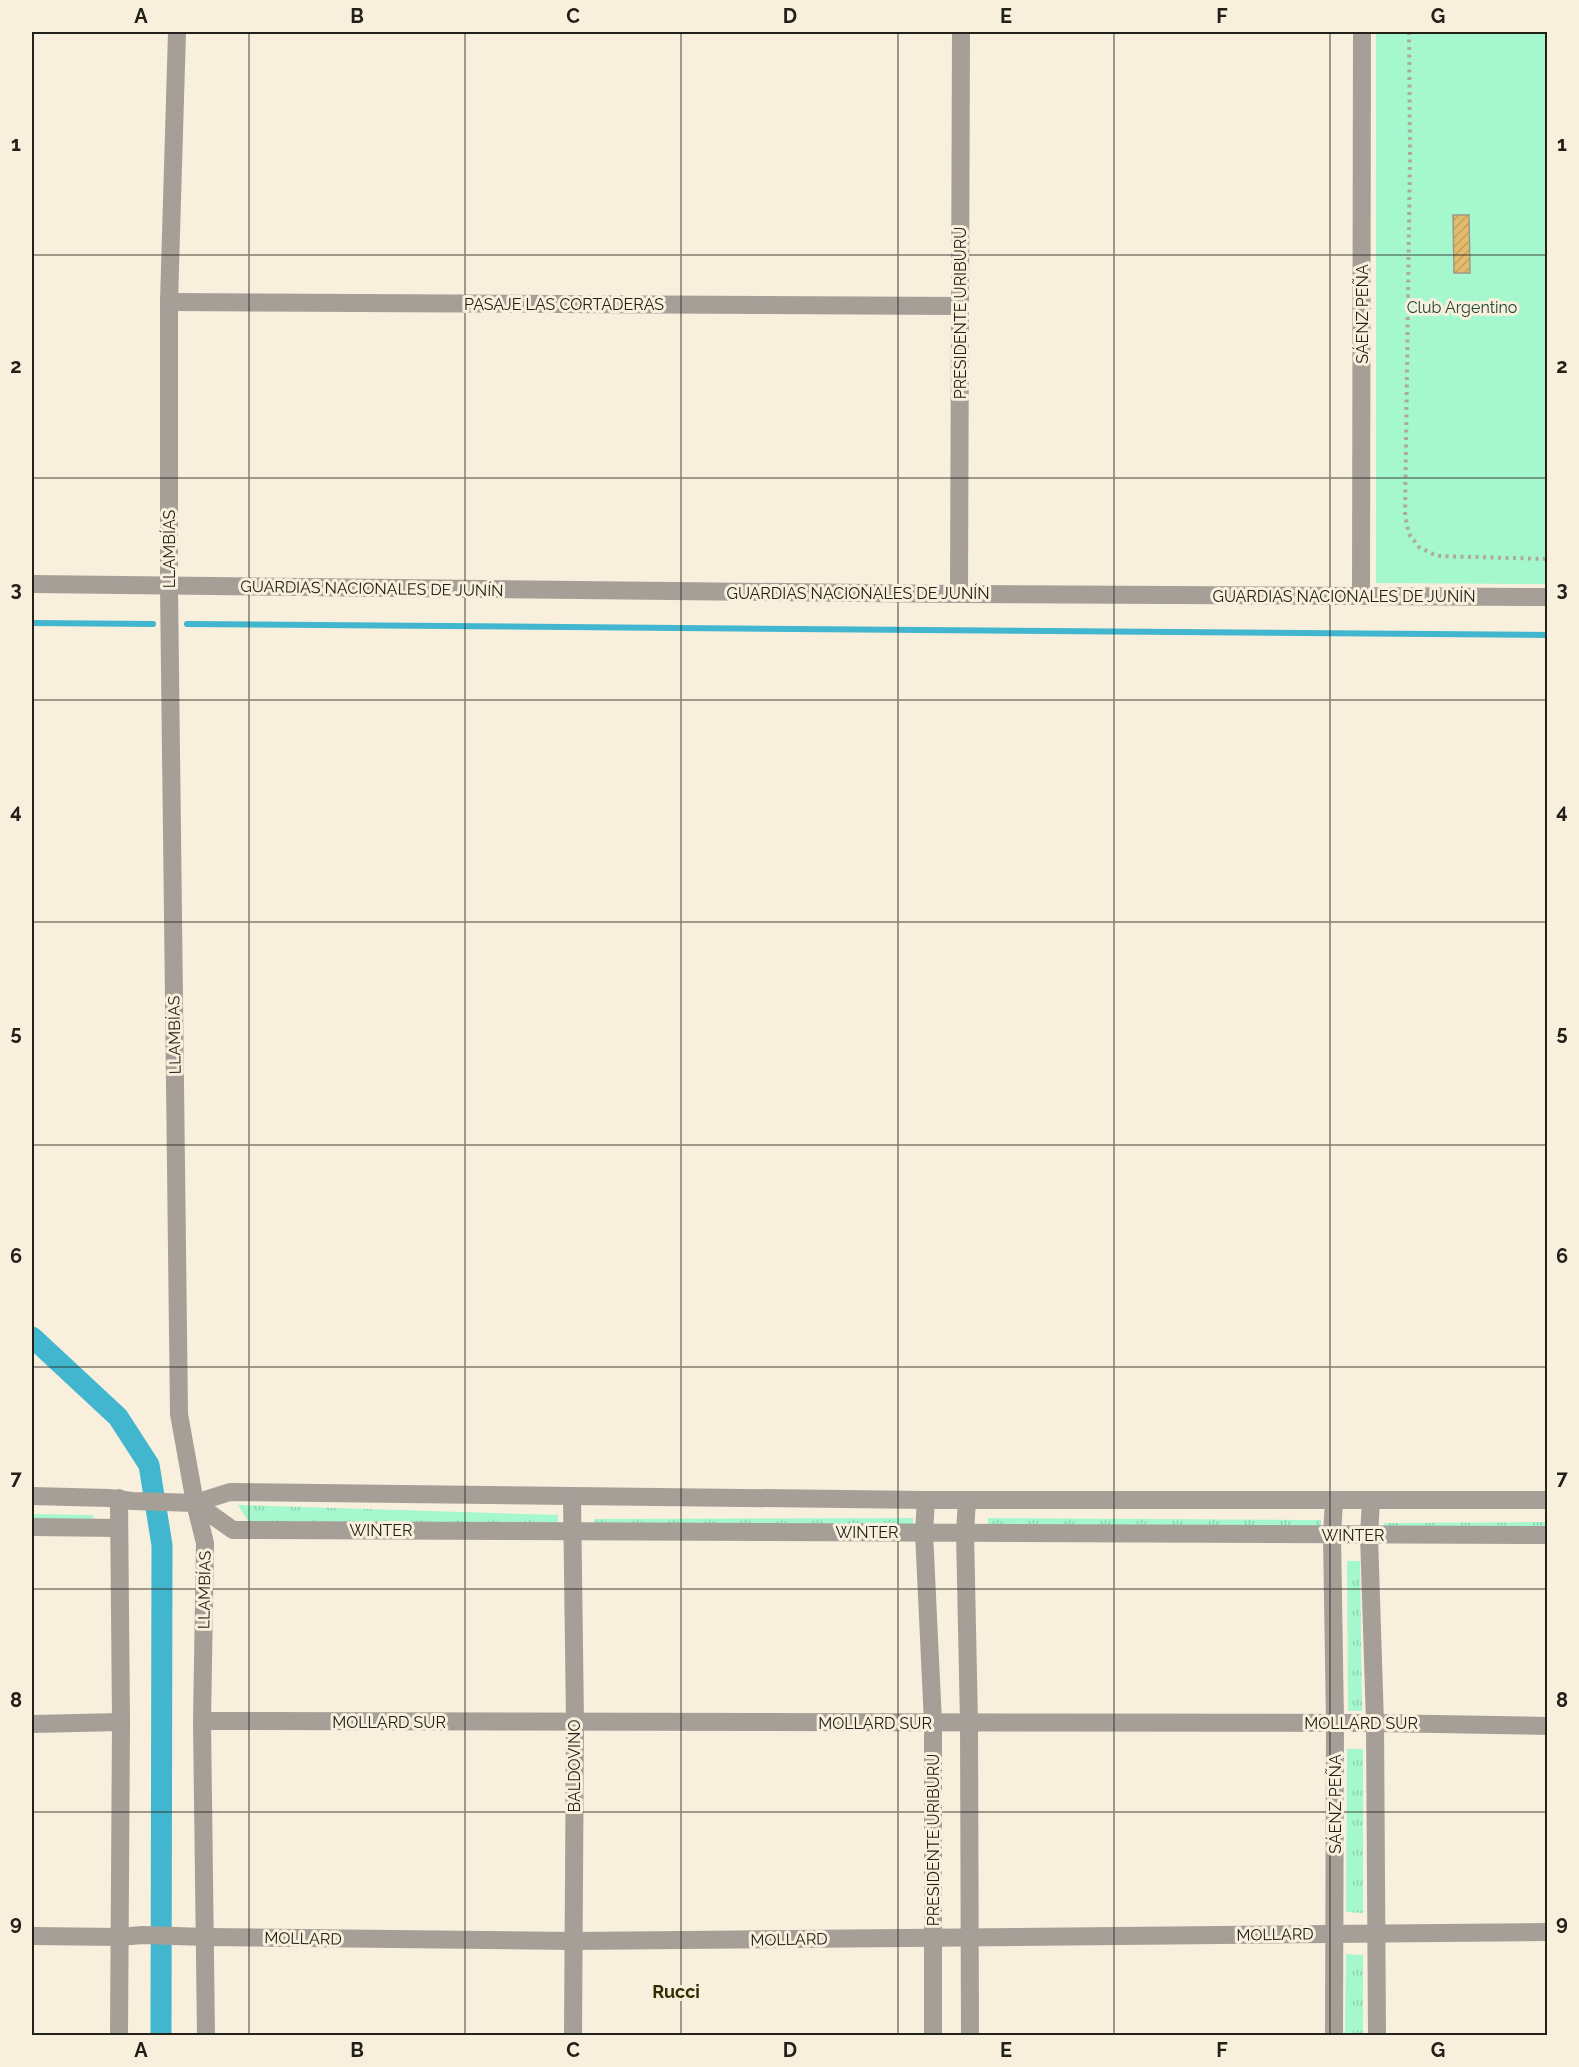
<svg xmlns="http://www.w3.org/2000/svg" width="1579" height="2067" viewBox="0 0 1579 2067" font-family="Raleway,sans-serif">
<defs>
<pattern id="grass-tufts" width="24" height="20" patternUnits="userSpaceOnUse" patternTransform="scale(1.5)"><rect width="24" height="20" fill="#a5f7ce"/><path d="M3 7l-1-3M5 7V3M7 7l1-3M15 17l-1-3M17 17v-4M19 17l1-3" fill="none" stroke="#8ed3b0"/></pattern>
<pattern id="building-hatch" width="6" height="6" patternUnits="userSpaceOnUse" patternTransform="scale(1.5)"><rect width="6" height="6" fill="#e2bc6c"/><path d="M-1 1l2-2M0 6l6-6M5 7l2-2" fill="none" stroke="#c2a15d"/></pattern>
</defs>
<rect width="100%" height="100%" fill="#f8efdc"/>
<!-- grass -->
<g fill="url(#grass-tufts)">
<path d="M 238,1505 L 558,1515 L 558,1530 L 248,1521 Z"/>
<path d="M 32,1514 L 93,1515 L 93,1532 L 32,1531 Z"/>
<path d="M 913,1518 L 913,1529 L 595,1530 L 594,1519 Z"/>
<path d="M 988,1518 L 1321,1520 L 1321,1535 L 988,1533 Z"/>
<path d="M 1547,1522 L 1547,1535 L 1384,1535 L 1384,1523 Z"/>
<path d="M 1347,1561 L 1360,1561 L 1362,1711 L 1348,1711 Z"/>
<path d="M 1347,1749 L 1363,1749 L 1363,1913 L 1346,1912 Z"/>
<path d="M 1346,1954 L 1363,1955 L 1363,2035 L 1345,2035 Z"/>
</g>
<!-- green -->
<path fill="#a5f7ce" d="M 1376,32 L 1547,32 L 1547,584 L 1376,583 Z"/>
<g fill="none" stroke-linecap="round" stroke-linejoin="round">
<!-- stream -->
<g stroke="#41b6ce" stroke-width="6">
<path d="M 32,623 L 153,624"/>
<path d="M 187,624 L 1548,635"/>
</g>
<!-- canal -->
<path stroke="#41b6ce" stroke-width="21" d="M 32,1337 L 118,1417 L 149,1465 L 162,1545 L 161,2036"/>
</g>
<!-- building -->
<path fill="url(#building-hatch)" stroke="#a19887" stroke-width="1.5" d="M 1453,215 L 1469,215 L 1470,273 L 1454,273 Z"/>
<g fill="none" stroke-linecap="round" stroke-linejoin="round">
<!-- path -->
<path stroke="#b1aa9b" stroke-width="4" stroke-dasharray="3 4.5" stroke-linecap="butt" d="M 1409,32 L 1410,155 L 1405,515 L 1409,534 L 1419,547 L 1437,556 L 1548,559"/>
<!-- street -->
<g stroke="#a59f98" stroke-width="18">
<path d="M 177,32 L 169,302 L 169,586 L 179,1414 L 195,1503 L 205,1543 L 202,1721 L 206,2036"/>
<path d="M 169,302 L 960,306"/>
<path d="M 32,584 L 959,594 L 1548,597"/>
<path d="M 959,594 L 961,32"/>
<path d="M 1361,596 L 1362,32"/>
<path d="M 32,1496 L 109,1498 L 132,1501 L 195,1503 L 230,1492 L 926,1500 L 1548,1500"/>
<path d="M 572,1497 L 575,1722 L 573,2036"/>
<path d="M 119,1498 L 121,1722 L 119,2036"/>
<path d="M 926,1500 L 924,1532 L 933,1723 L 933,2036"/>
<path d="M 967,1500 L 965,1532 L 969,1723 L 970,2036"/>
<path d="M 1334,1501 L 1332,1535 L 1335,1723 L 1334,2036"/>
<path d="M 1371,1501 L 1369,1535 L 1375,1723 L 1377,2036"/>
<path d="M 195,1503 L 233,1530 L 1548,1535"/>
<path d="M 32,1527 L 119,1528"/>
<path d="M 202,1721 L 1375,1723 L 1548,1726"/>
<path d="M 32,1724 L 121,1722"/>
<path d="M 32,1936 L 119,1937 L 143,1935 L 206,1937 L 573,1941 L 1548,1932"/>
</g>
</g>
<!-- grid -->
<path fill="none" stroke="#232019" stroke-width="1.5" stroke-opacity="0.55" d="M 249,32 L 249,2036M 465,32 L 465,2036M 681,32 L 681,2036M 898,32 L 898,2036M 1114,32 L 1114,2036M 1330,32 L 1330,2036M 32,255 L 1548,255M 32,478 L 1548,478M 32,700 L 1548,700M 32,922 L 1548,922M 32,1145 L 1548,1145M 32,1367 L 1548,1367M 32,1589 L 1548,1589M 32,1812 L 1548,1812"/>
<g text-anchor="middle" stroke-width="6" stroke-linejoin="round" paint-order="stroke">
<!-- street labels -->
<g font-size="16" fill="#232019" stroke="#f8efdc">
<text x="564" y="310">PASAJE LAS CORTADERAS</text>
<text transform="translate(960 313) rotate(-90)" y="6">PRESIDENTE URIBURU</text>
<text transform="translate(1362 314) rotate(-90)" y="6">SÁENZ PEÑA</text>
<text transform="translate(169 549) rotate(-90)" y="6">LLAMBÍAS</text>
<text transform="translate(372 588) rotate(1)" y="6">GUARDIAS NACIONALES DE JUNÍN</text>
<text x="858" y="599">GUARDIAS NACIONALES DE JUNÍN</text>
<text x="1344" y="602">GUARDIAS NACIONALES DE JUNÍN</text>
<text transform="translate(174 1035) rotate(-91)" y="6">LLAMBÍAS</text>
<text x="381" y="1536">WINTER</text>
<text x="867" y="1538">WINTER</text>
<text x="1353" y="1541">WINTER</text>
<text transform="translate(204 1590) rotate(-89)" y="6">LLAMBÍAS</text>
<text x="389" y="1728">MOLLARD SUR</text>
<text x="875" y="1729">MOLLARD SUR</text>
<text x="1361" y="1729">MOLLARD SUR</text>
<text transform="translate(574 1766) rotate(-90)" y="6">BALDOVINO</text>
<text transform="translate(1335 1804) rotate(-90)" y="6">SÁENZ PEÑA</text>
<text transform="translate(933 1840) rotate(-90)" y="6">PRESIDENTE URIBURU</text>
<text transform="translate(1275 1934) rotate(-1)" y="6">MOLLARD</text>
<text transform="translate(303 1938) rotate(1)" y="6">MOLLARD</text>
<text transform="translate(789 1939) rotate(-1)" y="6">MOLLARD</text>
</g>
<!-- park labels -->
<g font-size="16" fill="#204735" stroke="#f8efdc">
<text x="1462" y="313">Club Argentino</text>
</g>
<!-- neighbourhood labels -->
<g font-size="18" font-weight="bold" fill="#352c01" stroke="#f8efdc">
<text x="676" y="1998">Rucci</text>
</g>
</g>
<!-- border -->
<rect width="1579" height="2067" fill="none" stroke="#f8efdc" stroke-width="66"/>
<rect x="33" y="33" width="1513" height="2001" fill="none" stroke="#232019" stroke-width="2"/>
<g font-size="20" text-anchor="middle" font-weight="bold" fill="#232019">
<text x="141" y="23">A</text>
<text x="357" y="23">B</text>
<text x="573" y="23">C</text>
<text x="790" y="23">D</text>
<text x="1006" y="23">E</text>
<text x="1222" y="23">F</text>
<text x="1438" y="23">G</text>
<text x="16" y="151">1</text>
<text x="1562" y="151">1</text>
<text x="16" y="373">2</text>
<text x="1562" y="373">2</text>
<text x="16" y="596">3</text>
<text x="1562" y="596">3</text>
<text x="16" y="818">4</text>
<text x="1562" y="818">4</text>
<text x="16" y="1040">5</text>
<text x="1562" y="1040">5</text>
<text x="16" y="1263">6</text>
<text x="1562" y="1263">6</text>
<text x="16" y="1485">7</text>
<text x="1562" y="1485">7</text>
<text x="16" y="1707">8</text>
<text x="1562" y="1707">8</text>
<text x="16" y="1930">9</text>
<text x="1562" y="1930">9</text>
<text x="141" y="2057">A</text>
<text x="357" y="2057">B</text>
<text x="573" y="2057">C</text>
<text x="790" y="2057">D</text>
<text x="1006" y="2057">E</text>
<text x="1222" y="2057">F</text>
<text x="1438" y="2057">G</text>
</g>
</svg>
